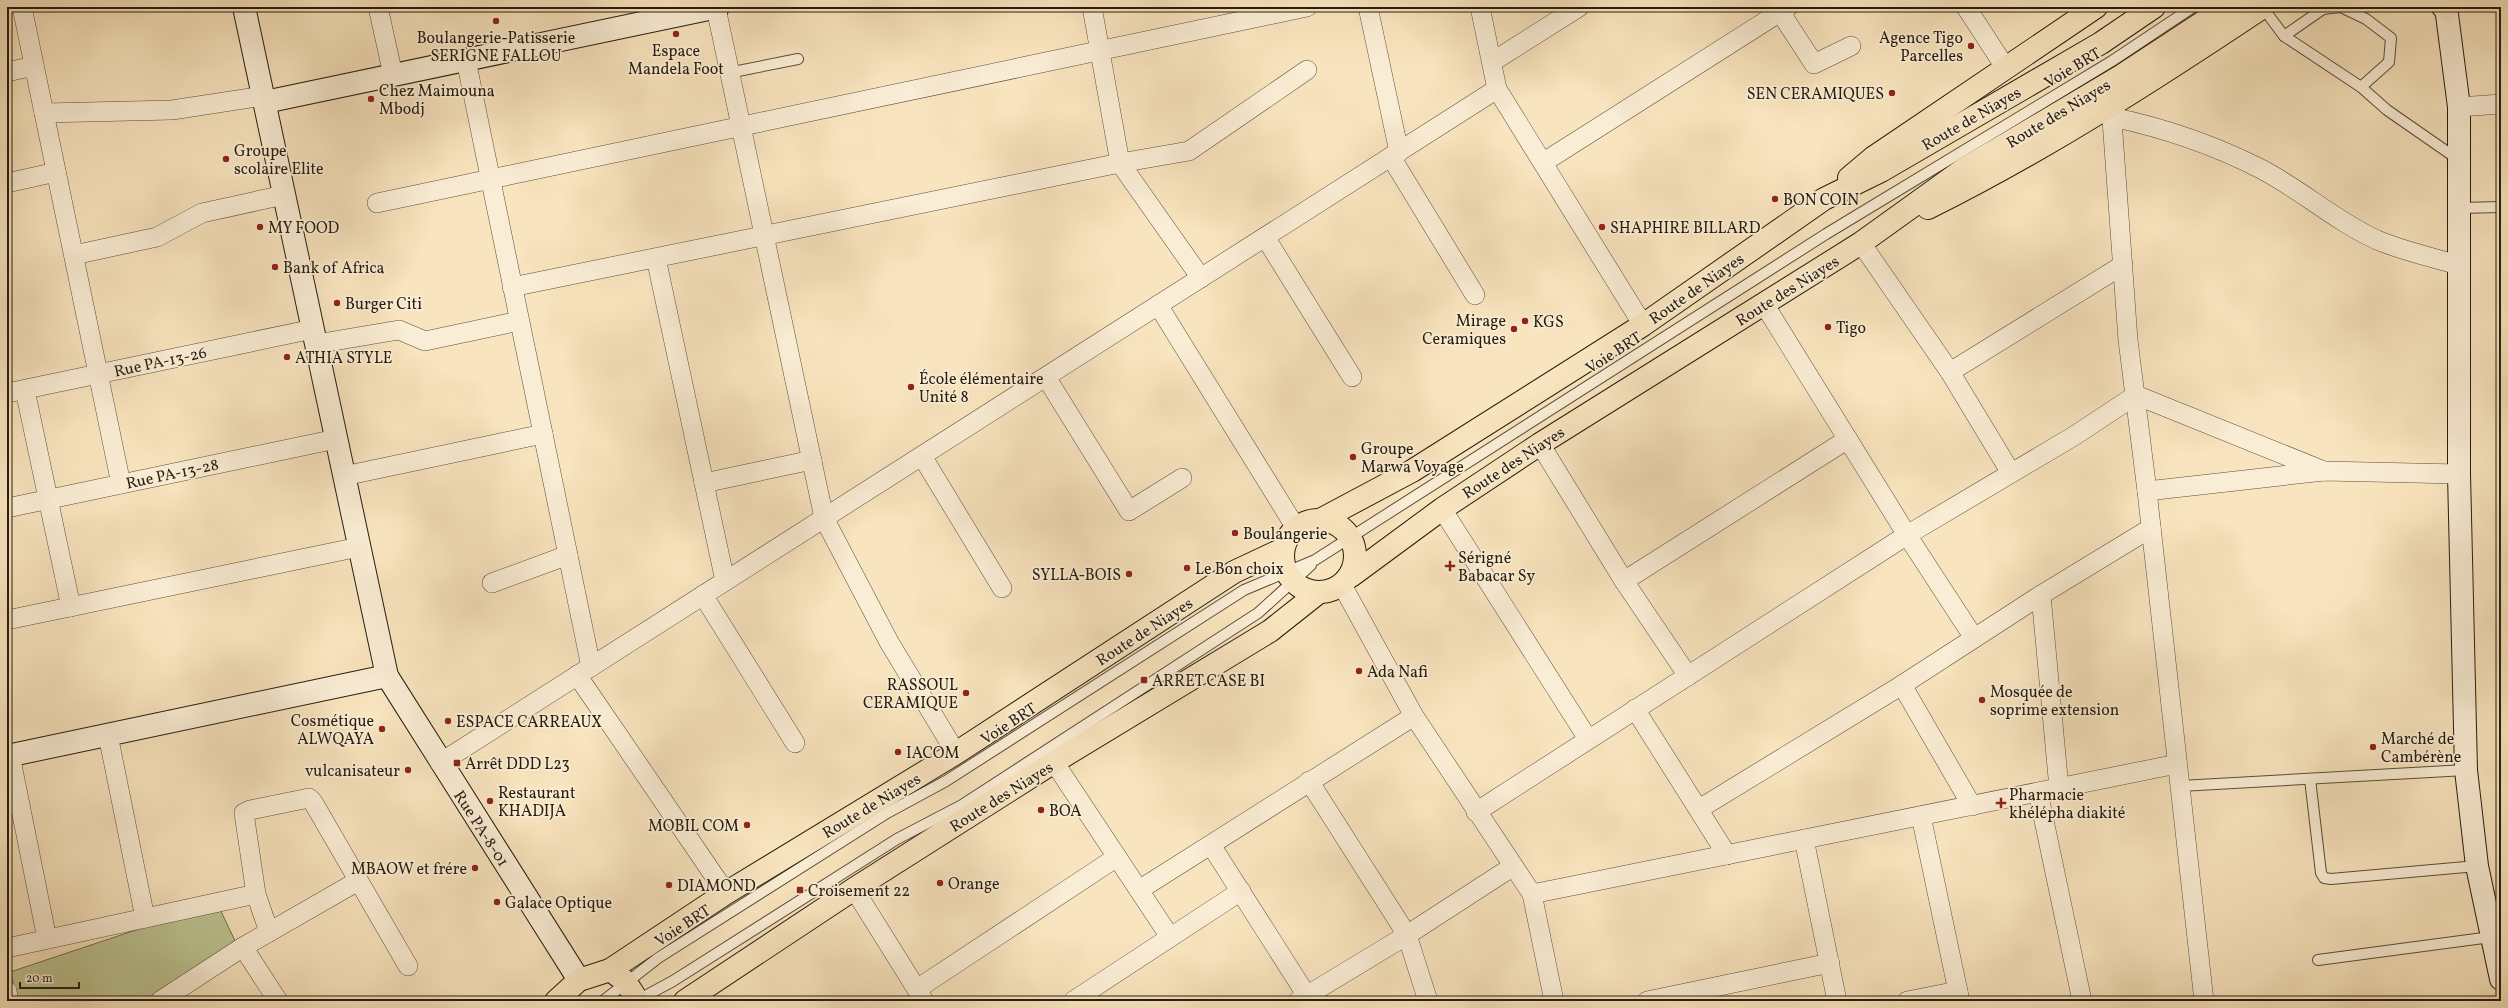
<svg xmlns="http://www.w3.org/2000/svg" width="2508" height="1008" viewBox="0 0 2508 1008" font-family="Vollkorn,serif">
<rect width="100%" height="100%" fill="#f8e4be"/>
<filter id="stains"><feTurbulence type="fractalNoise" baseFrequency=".005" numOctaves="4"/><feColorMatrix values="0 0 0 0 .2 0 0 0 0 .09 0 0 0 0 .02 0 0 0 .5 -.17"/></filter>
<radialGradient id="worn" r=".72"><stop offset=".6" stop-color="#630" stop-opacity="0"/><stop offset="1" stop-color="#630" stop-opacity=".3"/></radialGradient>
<!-- green -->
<path fill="#bcc492" stroke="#717050" d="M 217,903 L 237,945 L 143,1001 L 19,1001 L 10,972 Z"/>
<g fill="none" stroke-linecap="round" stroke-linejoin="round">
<!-- lane casing -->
<g stroke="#5a4e3a" stroke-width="12">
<g id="lane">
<path d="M 2341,7 L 2366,19 L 2391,38 L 2389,62 L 2361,87"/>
<path d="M 2263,8 L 2284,36 L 2361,87 L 2387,110 L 2459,160"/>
<path d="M 2284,36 L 2323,9 L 2340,7"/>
<path d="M 728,73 L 798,59"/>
<path d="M 2459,208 L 2501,207"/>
<path d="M 2310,779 L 2321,873 L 2324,878 L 2331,879 L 2477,866"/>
<path d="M 2180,786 L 2466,770"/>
<path d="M 2318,960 L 2491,937"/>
<path d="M 603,1001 L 658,958 L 887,813 L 946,781 L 1244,590 L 1315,560 L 1826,234 L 2112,61 L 2193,7"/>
<path d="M 636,1001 L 673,981 L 897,839 L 962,805 L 1258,613 L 1311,565"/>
</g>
</g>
<!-- street casing -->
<g stroke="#5a4e3a" stroke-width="20">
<g id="street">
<path d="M 22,7 L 121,484"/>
<path d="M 378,7 L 393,75"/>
<path d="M 1092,7 L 1120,163 L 1201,278"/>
<path d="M 1368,7 L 1399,152"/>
<path d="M 1480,7 L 1497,89 L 1643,325"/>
<path d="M 1966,7 L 2005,67"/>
<path d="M 716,8 L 824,518 L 889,642 L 956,753"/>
<path d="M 1780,12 L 1814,64 L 1851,46"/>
<path d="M 466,60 L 591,667"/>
<path d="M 1492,62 L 1579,7"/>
<path d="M 7,72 L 34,66"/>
<path d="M 2111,106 L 2128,340 L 2147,491 L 2204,1001"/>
<path d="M 2459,107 L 2501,104"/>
<path d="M 44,113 L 172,110 L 263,96"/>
<path d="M 2112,117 C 2164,128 2214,145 2261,169 C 2300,189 2337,222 2377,240 C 2403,251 2431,257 2458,265"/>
<path d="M 1391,157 L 1475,295"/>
<path d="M 1544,162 L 1788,7"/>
<path d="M 7,183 L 56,172"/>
<path d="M 377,203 L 1307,7"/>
<path d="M 1265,237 L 1352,377"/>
<path d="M 1861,243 L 1950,372 L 2011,473"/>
<path d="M 74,255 L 157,237 L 202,213 L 284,195"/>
<path d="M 656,258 L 725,581"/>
<path d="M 512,287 L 1120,163 L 1189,151 L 1307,70"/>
<path d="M 1764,304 L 1907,535 L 1974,638"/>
<path d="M 1158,305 L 1296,528"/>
<path d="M 316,344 L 399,330 L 425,341 L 519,321"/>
<path d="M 1950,372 L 2123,265"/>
<path d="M 1046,377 L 1129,511 L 1182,478"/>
<path d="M 25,390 L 71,607"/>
<path d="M 7,393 L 313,329"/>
<path d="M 1540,444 L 1624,581 L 1688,676"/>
<path d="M 922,456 L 1002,588"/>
<path d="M 344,476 L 543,434"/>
<path d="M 704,483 L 812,460"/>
<path d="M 2147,491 L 2324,471 L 2459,474"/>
<path d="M 7,508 L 336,439"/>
<path d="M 1442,509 L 1588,739"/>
<path d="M 1624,581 L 1848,439"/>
<path d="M 492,583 L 568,555"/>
<path d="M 1342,585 L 1414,716 L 1532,894 L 1554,1001"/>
<path d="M 703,595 L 795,743"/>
<path d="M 2041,595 L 2059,788"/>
<path d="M 7,620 L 359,547"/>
<path d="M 577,675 L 726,893"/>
<path d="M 1902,685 L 1972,806"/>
<path d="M 1635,709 L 1727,855"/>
<path d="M 108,735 L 145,918"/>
<path d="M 10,755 L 47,939"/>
<path d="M 1054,762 L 1170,937"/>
<path d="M 440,763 L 1497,89"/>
<path d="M 1309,781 L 1407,935 L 1428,1001"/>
<path d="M 2038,792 L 2082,1001"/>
<path d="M 1699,809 L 1902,685 L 2041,595 L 2151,528"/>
<path d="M 1476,812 L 1907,535 L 2074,436 L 2136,395 L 2324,471"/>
<path d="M 1921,816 L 1960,1001"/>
<path d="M 1804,839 L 1837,1001"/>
<path d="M 1211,845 L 1307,996"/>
<path d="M 854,889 L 924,1001"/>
<path d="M 1139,890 L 1414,716"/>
<path d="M 1532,894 L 2177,764"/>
<path d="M 269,932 L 256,894 L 244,813 L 250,810 L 309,798 L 313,802 L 408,966"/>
<path d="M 243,947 L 278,1001"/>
<path d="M 7,948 L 256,894"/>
<path d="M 917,989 L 1117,857"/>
<path d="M 7,991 L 9,1001"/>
<path d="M 160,1001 L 243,947 L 358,881"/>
<path d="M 1073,1001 L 1241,891"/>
<path d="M 1298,1001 L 1407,935 L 1512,867"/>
<path d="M 1647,1001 L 1830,963"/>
<path d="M 1907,1001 L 1958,991"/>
</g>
</g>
<!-- secondary casing -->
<g stroke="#261c0e" stroke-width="24">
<g id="secondary">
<path d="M 244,7 L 387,676 L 579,980"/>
<path d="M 2446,7 L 2459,107 L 2459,474 L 2466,770 L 2477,866 L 2501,979"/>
<path d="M 265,102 L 718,7"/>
<path d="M 7,756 L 387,676"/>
</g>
</g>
<!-- primary casing -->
<g stroke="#261c0e" stroke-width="24">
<g id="primary">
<path d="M 2443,7 L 2446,10"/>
<path d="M 1849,178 L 1874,157 L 2096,7"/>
<path d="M 1928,208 C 2045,150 2155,79 2263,7"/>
<circle cx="1319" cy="556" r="36"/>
<path d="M 1320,520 L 1412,471 L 1643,325 L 1824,199 L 1881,171 L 2101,43 L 2154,7"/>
<path d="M 1351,576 L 1442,509 L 1540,444 L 1861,243 L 1964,169 L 2121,76 L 2226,7"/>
<path d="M 610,970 L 625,981 L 638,1001"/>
<path d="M 556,1001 L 579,980 L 610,970 L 726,893 L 956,753 L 1234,572 L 1283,549"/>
<path d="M 685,1001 L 854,889 L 1054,762 L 1270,631 L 1318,593"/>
</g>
</g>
<!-- lane -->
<use href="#lane" stroke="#faedd5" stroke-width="10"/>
<!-- street -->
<use href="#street" stroke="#faedd5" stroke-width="19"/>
<!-- secondary -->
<use href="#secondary" stroke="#faedd5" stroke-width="22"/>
<!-- primary -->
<use href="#primary" stroke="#f8e4be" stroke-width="22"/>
</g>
<!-- markers -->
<g fill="#8f2418" stroke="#faedd5" stroke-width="1.5">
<circle cx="496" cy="21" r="4"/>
<circle cx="676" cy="34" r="4"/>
<circle cx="1971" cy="46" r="4"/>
<circle cx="1892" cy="93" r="4"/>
<circle cx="371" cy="99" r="4"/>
<circle cx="226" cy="159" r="4"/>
<circle cx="1775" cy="199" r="4"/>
<circle cx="260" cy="227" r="4"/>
<circle cx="1602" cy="227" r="4"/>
<circle cx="275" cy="267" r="4"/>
<circle cx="337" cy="303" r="4"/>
<circle cx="1525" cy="321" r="4"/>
<circle cx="1828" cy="327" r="4"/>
<circle cx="1514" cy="329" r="4"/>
<circle cx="287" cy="357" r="4"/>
<circle cx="911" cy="387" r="4"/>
<circle cx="1353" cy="457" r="4"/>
<circle cx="1235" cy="533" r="4"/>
<path d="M1448 560h4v4h4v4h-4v4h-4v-4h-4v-4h4z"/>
<circle cx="1187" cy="568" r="4"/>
<circle cx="1129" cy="574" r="4"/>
<circle cx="1359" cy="671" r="4"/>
<rect x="1140" y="676" width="8" height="8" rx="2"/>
<circle cx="966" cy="693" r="4"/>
<circle cx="1982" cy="700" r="4"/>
<circle cx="448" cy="721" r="4"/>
<circle cx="382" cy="729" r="4"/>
<circle cx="2373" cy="747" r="4"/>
<circle cx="898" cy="752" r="4"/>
<rect x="453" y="759" width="8" height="8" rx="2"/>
<circle cx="408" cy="770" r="4"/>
<circle cx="490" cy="801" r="4"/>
<path d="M1999 797h4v4h4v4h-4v4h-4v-4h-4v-4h4z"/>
<circle cx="1041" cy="810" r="4"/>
<circle cx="747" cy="825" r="4"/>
<circle cx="475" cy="868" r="4"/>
<circle cx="940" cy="883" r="4"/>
<circle cx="669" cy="885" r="4"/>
<rect x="796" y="886" width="8" height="8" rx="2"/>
<circle cx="497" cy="902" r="4"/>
</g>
<g text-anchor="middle" stroke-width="3.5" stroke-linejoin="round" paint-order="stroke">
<!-- poi labels -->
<g font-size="16" fill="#261c0e" stroke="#faedd5" text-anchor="start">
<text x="496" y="43" text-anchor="middle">Boulangerie-Patisserie<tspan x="496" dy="18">SERIGNE FALLOU</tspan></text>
<text x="1963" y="43" text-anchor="end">Agence Tigo<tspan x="1963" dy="18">Parcelles</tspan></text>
<text x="676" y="56" text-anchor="middle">Espace<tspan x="676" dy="18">Mandela Foot</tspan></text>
<text x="379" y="96">Chez Maimouna<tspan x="379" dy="18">Mbodj</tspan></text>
<text x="1884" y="99" text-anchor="end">SEN CERAMIQUES</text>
<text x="234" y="156">Groupe<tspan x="234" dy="18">scolaire Elite</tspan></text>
<text x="1783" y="205">BON COIN</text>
<text x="268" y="233">MY FOOD</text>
<text x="1610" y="233">SHAPHIRE BILLARD</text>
<text x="283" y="273">Bank of Africa</text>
<text x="345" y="309">Burger Citi</text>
<text x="1506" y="326" text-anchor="end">Mirage<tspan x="1506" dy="18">Ceramiques</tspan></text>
<text x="1533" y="327">KGS</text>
<text x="1836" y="333">Tigo</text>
<text x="295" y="363">ATHIA STYLE</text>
<text x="919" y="384">École élémentaire<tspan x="919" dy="18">Unité 8</tspan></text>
<text x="1361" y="454">Groupe<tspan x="1361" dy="18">Marwa Voyage</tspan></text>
<text x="1243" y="539">Boulangerie</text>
<text x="1458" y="563">Sérigné<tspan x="1458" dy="18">Babacar Sy</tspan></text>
<text x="1195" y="574">Le Bon choix</text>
<text x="1121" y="580" text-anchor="end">SYLLA-BOIS</text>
<text x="1367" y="677">Ada Nafi</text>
<text x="1152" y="686">ARRET CASE BI</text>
<text x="958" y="690" text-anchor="end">RASSOUL<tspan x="958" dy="18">CERAMIQUE</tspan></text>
<text x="1990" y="697">Mosquée de<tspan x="1990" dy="18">soprime extension</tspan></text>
<text x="374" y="726" text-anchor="end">Cosmétique<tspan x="374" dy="18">ALWQAYA</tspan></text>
<text x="456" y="727">ESPACE CARREAUX</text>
<text x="2381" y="744">Marché de<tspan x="2381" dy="18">Cambérène</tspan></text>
<text x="906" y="758">IACOM</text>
<text x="465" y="769">Arrêt DDD L23</text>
<text x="400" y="776" text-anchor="end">vulcanisateur</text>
<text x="498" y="798">Restaurant<tspan x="498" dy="18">KHADIJA</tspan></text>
<text x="2009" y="800">Pharmacie<tspan x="2009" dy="18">khélépha diakité</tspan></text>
<text x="1049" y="816">BOA</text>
<text x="739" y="831" text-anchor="end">MOBIL COM</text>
<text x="467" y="874" text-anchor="end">MBAOW et frére</text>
<text x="948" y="889">Orange</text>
<text x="677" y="891">DIAMOND</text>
<text x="808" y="896">Croisement 22</text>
<text x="505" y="908">Galace Optique</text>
</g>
<!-- street labels -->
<g font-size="16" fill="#261c0e" stroke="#faedd5">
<text transform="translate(2072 67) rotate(-31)" y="6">Voie BRT</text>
<text transform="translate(2058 113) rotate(-31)" y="6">Route des Niayes</text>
<text transform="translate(1971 118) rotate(-30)" y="6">Route de Niayes</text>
<text transform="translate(1696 288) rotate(-35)" y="6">Route de Niayes</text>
<text transform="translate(1787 290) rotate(-32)" y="6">Route des Niayes</text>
<text transform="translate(1613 352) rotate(-33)" y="6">Voie BRT</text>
<text transform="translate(160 361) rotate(-12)" y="6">Rue PA-13-26</text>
<text transform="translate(1513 462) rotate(-33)" y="6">Route des Niayes</text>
<text transform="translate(172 473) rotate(-12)" y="6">Rue PA-13-28</text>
<text transform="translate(1144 631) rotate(-33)" y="6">Route de Niayes</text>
<text transform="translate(1008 723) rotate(-33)" y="6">Voie BRT</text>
<text transform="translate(1001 796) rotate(-32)" y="6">Route des Niayes</text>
<text transform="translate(871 805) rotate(-31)" y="6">Route de Niayes</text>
<text transform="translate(482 828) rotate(57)" y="6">Rue PA-8-01</text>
<text transform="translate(682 925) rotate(-33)" y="6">Voie BRT</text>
</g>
</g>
<!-- margin -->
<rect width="2508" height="1008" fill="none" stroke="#f8e4be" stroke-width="24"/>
<rect x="8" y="8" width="2492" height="992" fill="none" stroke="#261c0e" stroke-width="2"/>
<rect x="12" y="12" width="2484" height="984" fill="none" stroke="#261c0e"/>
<!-- scale -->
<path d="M20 982v6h59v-6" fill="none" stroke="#261c0e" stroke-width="2"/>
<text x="26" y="982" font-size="12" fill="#261c0e" stroke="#faedd5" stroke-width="3" paint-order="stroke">20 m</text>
<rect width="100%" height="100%" filter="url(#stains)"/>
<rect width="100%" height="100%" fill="url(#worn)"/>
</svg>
